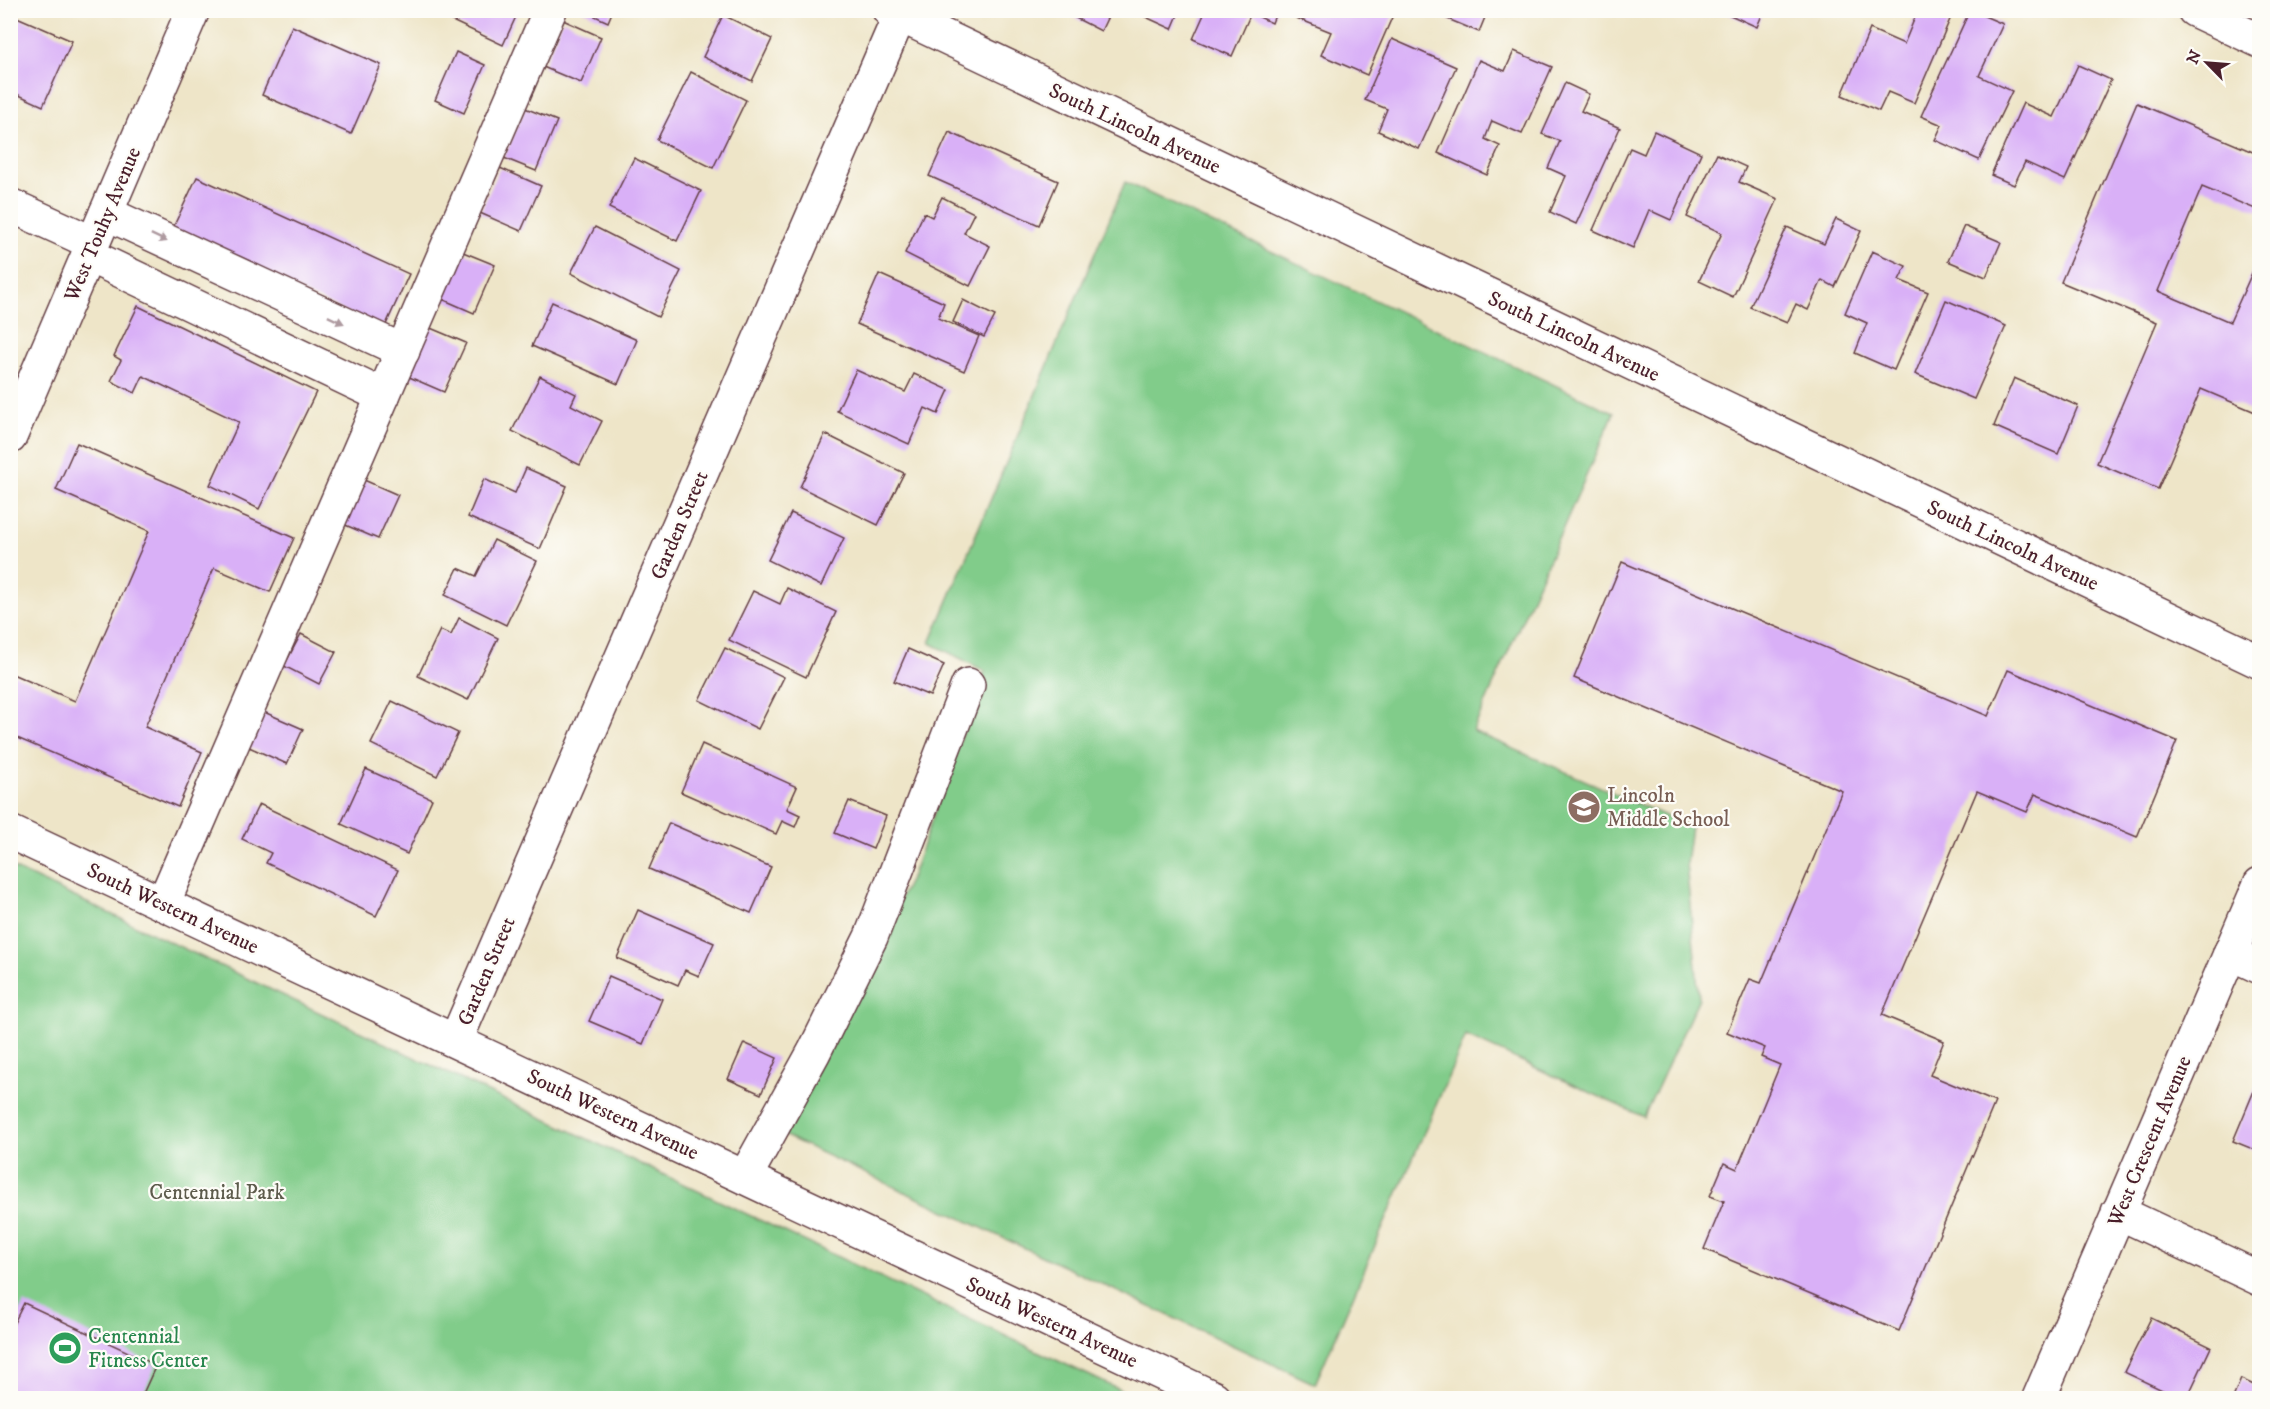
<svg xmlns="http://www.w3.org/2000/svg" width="2270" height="1409" viewBox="0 0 2270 1409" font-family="'IM FELL DW Pica',serif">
<rect width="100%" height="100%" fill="#fdfcf7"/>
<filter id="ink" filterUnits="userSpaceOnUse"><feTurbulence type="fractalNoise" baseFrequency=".0167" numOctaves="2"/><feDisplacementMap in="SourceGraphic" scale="12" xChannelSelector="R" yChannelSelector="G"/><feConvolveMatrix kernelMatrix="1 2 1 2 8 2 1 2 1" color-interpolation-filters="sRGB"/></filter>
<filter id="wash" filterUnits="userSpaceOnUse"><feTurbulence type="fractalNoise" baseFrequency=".008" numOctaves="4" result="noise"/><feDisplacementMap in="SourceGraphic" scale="24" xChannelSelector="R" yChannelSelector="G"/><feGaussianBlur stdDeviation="1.35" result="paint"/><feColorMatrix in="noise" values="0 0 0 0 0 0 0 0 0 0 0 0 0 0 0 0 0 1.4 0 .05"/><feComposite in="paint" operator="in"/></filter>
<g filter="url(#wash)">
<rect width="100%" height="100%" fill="#eee5c8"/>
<!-- green -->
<g fill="#81cc8a" stroke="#66765a" stroke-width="1.5">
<path d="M 1125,182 L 1614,413 L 1473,731 L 1691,827 L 1686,863 L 1699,998 L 1644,1117 L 1466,1036 L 1315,1384 L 781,1134 L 912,875 L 985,671 L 930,643 Z"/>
<path d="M 11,867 L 1137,1398 L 11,1398 Z"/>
</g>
<g id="blocks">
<!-- building -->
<g fill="#d9b0f7">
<path d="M 429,10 L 519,10 L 503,45 Z"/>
<path d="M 582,10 L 613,10 L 608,22 Z"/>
<path d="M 1060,10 L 1111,10 L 1101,31 Z"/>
<path d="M 1138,10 L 1180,10 L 1172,29 L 1137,13 Z"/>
<path d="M 1206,10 L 1277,10 L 1272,23 L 1251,13 L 1232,56 L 1193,39 Z"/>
<path d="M 1297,10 L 1383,10 L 1393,15 L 1367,75 L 1321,55 L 1331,32 L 1294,17 Z"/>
<path d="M 1446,10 L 1488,10 L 1479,32 L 1443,17 Z"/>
<path d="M 1719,10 L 1764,10 L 1757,27 Z"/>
<path d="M 1918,10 L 1954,10 L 1914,103 L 1888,92 L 1879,111 L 1842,95 L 1870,29 L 1904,44 Z"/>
<path d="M 1970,10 L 2003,24 L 1979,76 L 2012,91 L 1979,160 L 1935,140 L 1942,125 L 1921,116 Z"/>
<path d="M 10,14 L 72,41 L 43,106 L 10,91 Z"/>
<path d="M 723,15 L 772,39 L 752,81 L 703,57 Z"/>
<path d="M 563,20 L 601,37 L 581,83 L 543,67 Z"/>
<path d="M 292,26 L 381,65 L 351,134 L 262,95 Z"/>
<path d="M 1392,39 L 1456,67 L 1419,149 L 1378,131 L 1387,109 L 1365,100 Z"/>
<path d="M 1514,51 L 1552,67 L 1522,134 L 1492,121 L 1485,139 L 1500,146 L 1487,175 L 1438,153 L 1479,60 L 1505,71 Z"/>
<path d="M 456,52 L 485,65 L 464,113 L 435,100 Z"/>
<path d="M 2078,65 L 2111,80 L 2065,180 L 2025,162 L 2014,185 L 1991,175 L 2023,103 L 2054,117 Z"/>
<path d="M 691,72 L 746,100 L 713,168 L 657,140 Z"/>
<path d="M 1565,83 L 1589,94 L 1581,111 L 1620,128 L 1576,224 L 1550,212 L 1566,176 L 1548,168 L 1560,141 L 1542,134 Z"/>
<path d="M 2137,103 L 2260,155 L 2260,211 L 2202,187 L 2158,291 L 2230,322 L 2260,255 L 2260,414 L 2201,389 L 2158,489 L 2097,463 L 2157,322 L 2061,282 Z"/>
<path d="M 525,108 L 557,121 L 536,171 L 504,158 Z"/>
<path d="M 1654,131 L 1701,153 L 1671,220 L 1649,210 L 1633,248 L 1593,230 L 1630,148 L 1644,154 Z"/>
<path d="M 949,132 L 1058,181 L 1039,225 L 929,176 Z"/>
<path d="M 1717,154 L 1746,167 L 1739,182 L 1778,199 L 1733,297 L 1699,281 L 1722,233 L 1687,217 Z"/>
<path d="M 634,158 L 701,191 L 677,241 L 609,208 Z"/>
<path d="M 500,168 L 541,186 L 521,231 L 480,213 Z"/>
<path d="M 197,177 L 409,274 L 384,329 L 171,232 Z"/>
<path d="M 942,197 L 974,213 L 964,233 L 990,246 L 970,286 L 905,253 L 924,213 L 932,217 Z"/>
<path d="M 1836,219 L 1861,231 L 1835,287 L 1822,280 L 1808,310 L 1796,304 L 1787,323 L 1750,307 L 1787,227 L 1824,244 Z"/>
<path d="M 1964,226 L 2001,242 L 1986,277 L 1948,261 Z"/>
<path d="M 595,227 L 681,271 L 658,317 L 571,273 Z"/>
<path d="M 1872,251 L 1906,266 L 1899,280 L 1928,292 L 1894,370 L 1855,353 L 1867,323 L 1845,313 Z"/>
<path d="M 463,252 L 495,265 L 474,313 L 442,299 Z"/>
<path d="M 879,274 L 944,303 L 938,318 L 979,336 L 964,371 L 857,324 Z"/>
<path d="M 963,300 L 995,316 L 984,337 L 953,322 Z"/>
<path d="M 1946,300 L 2006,326 L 1974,399 L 1915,374 Z"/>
<path d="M 552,302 L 637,340 L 618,384 L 532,346 Z"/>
<path d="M 138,306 L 316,392 L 259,509 L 210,485 L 239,422 L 143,376 L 135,393 L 111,381 L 121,360 L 114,356 Z"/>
<path d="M 428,327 L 466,343 L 444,392 L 407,376 Z"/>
<path d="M 856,370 L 905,392 L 914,374 L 949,390 L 938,414 L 925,408 L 909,444 L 837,411 Z"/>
<path d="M 540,376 L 576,394 L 571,405 L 602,421 L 580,465 L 512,431 Z"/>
<path d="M 2014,378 L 2078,406 L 2058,454 L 1994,426 Z"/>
<path d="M 825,434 L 904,473 L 878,525 L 800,487 Z"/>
<path d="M 77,443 L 294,538 L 270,592 L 214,568 L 145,727 L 202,752 L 178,807 L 10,735 L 10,673 L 75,701 L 149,531 L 56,490 Z"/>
<path d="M 526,468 L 567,486 L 540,549 L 468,517 L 484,479 L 515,493 Z"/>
<path d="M 364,480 L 398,495 L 378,539 L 343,524 Z"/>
<path d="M 791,513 L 844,538 L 821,586 L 768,560 Z"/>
<path d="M 494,540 L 537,561 L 506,625 L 445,595 L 458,568 L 476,576 Z"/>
<path d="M 1622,562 L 1988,716 L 2008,670 L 2177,741 L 2137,837 L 2035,794 L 2027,812 L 1977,791 L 1882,1015 L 1944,1041 L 1930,1075 L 1995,1102 L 1899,1331 L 1704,1249 L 1724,1201 L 1710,1196 L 1724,1163 L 1737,1169 L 1780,1065 L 1761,1057 L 1765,1048 L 1727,1032 L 1750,979 L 1761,983 L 1842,791 L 1574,678 Z"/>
<path d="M 787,588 L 836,612 L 806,677 L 729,640 L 753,591 L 780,604 Z"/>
<path d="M 459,618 L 498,638 L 468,700 L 418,676 L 440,630 L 451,635 Z"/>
<path d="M 301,634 L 336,652 L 319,684 L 284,666 Z"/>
<path d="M 725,648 L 784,677 L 758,729 L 699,700 Z"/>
<path d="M 908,649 L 944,665 L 930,696 L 894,681 Z"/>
<path d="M 392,701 L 458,733 L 437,776 L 371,744 Z"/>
<path d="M 264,712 L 303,729 L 287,764 L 249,747 Z"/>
<path d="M 702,744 L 797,787 L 787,809 L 800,815 L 795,827 L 782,821 L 776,834 L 681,792 Z"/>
<path d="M 366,769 L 432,799 L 407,854 L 341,824 Z"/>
<path d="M 849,801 L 886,816 L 873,849 L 835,833 Z"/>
<path d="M 259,804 L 398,870 L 376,916 L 266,863 L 271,853 L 242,839 Z"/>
<path d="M 669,823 L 771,867 L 751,913 L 649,869 Z"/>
<path d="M 638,910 L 714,943 L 699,976 L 685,970 L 678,985 L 617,958 Z"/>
<path d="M 609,976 L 662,999 L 643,1044 L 589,1021 Z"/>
<path d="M 744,1043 L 777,1058 L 761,1094 L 728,1079 Z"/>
<path d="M 2259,1079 L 2260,1079 L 2260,1152 L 2233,1141 Z"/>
<path d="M 24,1303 L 156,1365 L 141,1398 L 10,1398 L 10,1331 Z"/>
<path d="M 2151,1318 L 2211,1347 L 2187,1398 L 2179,1398 L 2124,1372 Z"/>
<path d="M 2241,1379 L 2260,1388 L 2260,1398 L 2233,1398 Z"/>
</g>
</g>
</g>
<g filter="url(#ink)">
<use href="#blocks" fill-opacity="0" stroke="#633d43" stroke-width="1.5"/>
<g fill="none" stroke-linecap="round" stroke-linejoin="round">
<!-- minor casing -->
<g stroke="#633d43" stroke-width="36">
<g id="minor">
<path d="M 889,10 L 2260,662"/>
<path d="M 2194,10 L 2260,41"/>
<path d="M 10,205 L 93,243"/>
<path d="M 106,213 L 403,351"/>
<path d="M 88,255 L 383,396"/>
<path d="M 10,832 L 1214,1398"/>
<path d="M 163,904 L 550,10"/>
<path d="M 2230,953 L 2260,967"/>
<path d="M 456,1040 L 902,10"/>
<path d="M 745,1177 L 814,1052 L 871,937 L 968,685"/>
<path d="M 2118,1212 L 2260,1279"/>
<path d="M 2039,1398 L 2260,884"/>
</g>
</g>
<!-- major casing -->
<g stroke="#633d43" stroke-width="36">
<path id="major" d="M 10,437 L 193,10"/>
</g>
<!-- minor -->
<use href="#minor" stroke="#fff" stroke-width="33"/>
<!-- major -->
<use href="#major" stroke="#fff" stroke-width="33"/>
</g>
<!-- one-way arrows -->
<defs><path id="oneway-solid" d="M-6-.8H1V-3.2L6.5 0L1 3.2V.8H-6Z" transform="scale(1.5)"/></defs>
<g fill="#ae9aa0">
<use href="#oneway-solid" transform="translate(159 238) rotate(25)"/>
<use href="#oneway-solid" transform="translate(336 320) rotate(25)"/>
</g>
</g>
<!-- icons -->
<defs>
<g id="school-disc" transform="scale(1.725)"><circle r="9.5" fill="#8d6e63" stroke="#fdfcf7"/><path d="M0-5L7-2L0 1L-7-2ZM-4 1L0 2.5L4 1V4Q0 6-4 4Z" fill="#fff"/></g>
<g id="stadium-disc" transform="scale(1.725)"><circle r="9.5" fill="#2e9e5b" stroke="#fdfcf7"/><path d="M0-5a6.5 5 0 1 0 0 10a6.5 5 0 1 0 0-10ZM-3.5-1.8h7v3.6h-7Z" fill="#fff"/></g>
</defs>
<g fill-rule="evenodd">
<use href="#school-disc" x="1584" y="807"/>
<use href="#stadium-disc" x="65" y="1348"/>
</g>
<g text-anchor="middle" stroke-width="4.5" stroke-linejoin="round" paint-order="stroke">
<!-- street labels -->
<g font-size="21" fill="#4a1f2b" stroke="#fdfcf7">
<text transform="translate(1135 128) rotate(25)" y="7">South Lincoln Avenue</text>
<text transform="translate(102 224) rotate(-67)" y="7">West Touhy Avenue</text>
<text transform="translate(1574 336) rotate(25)" y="7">South Lincoln Avenue</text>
<text transform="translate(679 525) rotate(-67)" y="7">Garden Street</text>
<text transform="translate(2013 545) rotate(25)" y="7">South Lincoln Avenue</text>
<text transform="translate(173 908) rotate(25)" y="7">South Western Avenue</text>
<text transform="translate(486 971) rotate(-67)" y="7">Garden Street</text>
<text transform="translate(613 1114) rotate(25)" y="7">South Western Avenue</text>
<text transform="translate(2149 1141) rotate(-67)" y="7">West Crescent Avenue</text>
<text transform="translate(1052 1322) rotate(25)" y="7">South Western Avenue</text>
</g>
<!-- education labels -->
<g font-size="21" fill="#785e54" stroke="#fdfcf7" text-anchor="start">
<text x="1607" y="802">Lincoln<tspan x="1607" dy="24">Middle School</tspan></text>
</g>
<!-- park labels -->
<g font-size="21" fill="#5d5c4c" stroke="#fdfcf7">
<text x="217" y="1199">Centennial Park</text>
</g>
<!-- leisure labels -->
<g font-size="21" fill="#27864d" stroke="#fdfcf7" text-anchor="start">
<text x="88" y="1343">Centennial<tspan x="88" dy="24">Fitness Center</tspan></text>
</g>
</g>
<!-- margin -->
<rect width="2270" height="1409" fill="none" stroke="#fdfcf7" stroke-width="36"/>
<!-- north arrow -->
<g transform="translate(2207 63) rotate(295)" stroke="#fdfcf7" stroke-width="4.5" paint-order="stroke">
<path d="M0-4.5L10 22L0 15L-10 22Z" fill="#4a1f2b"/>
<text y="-9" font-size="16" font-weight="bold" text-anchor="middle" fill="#4a1f2b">N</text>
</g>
</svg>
